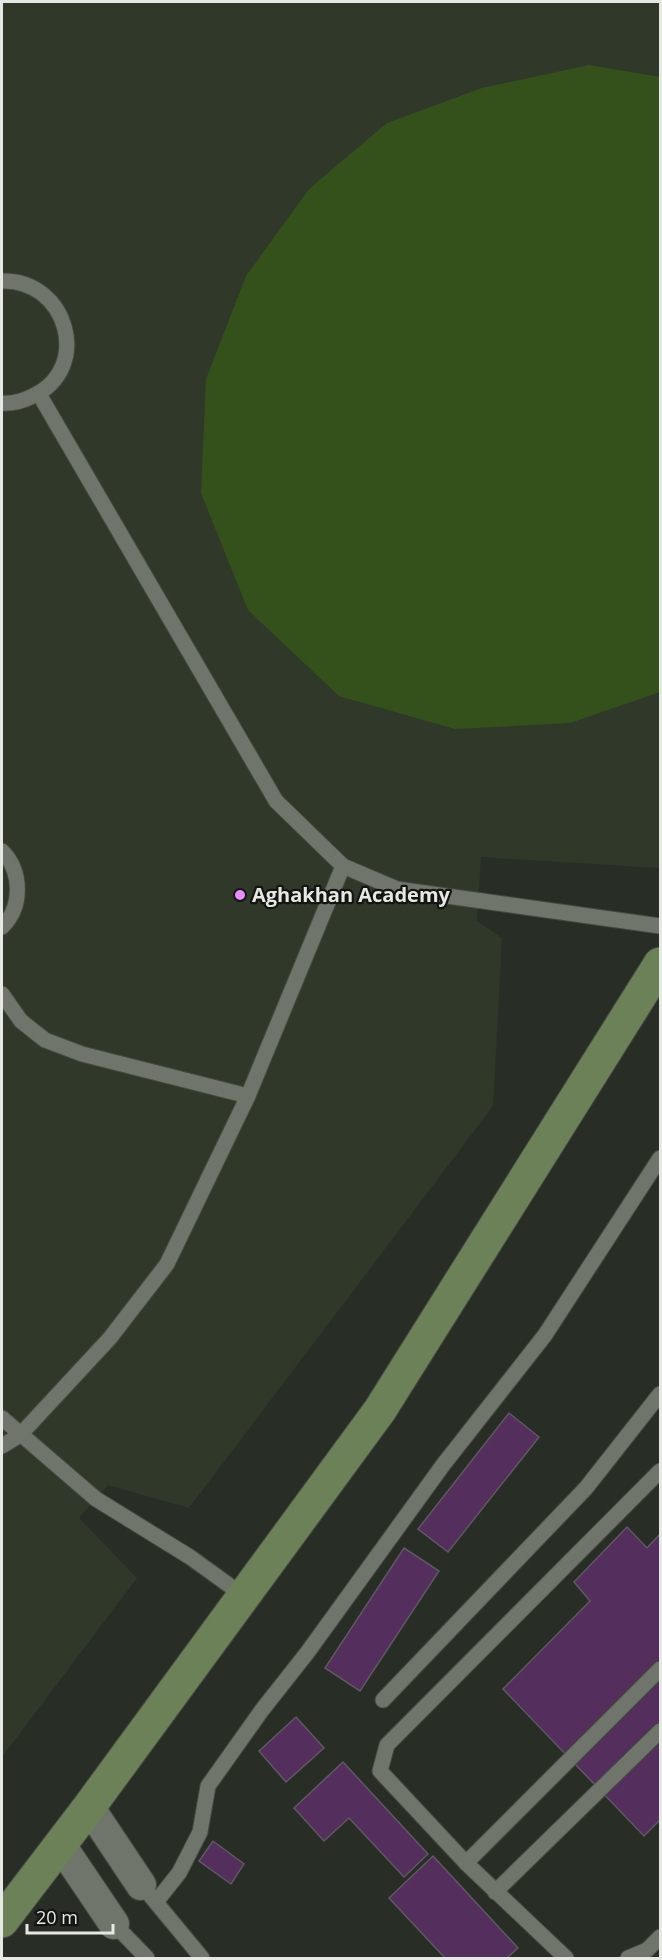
<svg xmlns="http://www.w3.org/2000/svg" width="662" height="1960" viewBox="0 0 662 1960" font-family="'Open Sans',sans-serif">
<rect width="100%" height="100%" fill="#282e25"/>
<!-- built -->
<path fill="#30382a" d="M 2,2 L 660,2 L 660,868 L 481,857 L 477,921 L 502,938 L 493,1106 L 189,1508 L 108,1485 L 79,1518 L 137,1578 L 2,1757 Z"/>
<!-- green -->
<path fill="#35511b" d="M 589,65 L 660,77 L 660,692 L 570,723 L 455,729 L 339,696 L 248,610 L 201,493 L 206,379 L 246,276 L 309,189 L 387,123 L 482,88 Z"/>
<!-- building -->
<g fill="#542e5d" stroke="#5f5861" stroke-width="1.5">
<path d="M 509,1413 L 539,1437 L 448,1552 L 418,1529 Z"/>
<path d="M 627,1527 L 647,1548 L 660,1534 L 660,1820 L 644,1836 L 503,1689 L 590,1601 L 574,1582 Z"/>
<path d="M 404,1548 L 439,1571 L 360,1691 L 325,1668 Z"/>
<path d="M 296,1717 L 324,1748 L 286,1782 L 259,1751 Z"/>
<path d="M 343,1762 L 428,1854 L 404,1877 L 349,1818 L 324,1841 L 294,1808 Z"/>
<path d="M 213,1841 L 244,1864 L 231,1884 L 199,1861 Z"/>
<path d="M 433,1856 L 518,1948 L 507,1958 L 445,1958 L 389,1898 Z"/>
</g>
<g fill="none" stroke-linecap="round" stroke-linejoin="round">
<!-- lane casing -->
<g stroke="#444941" stroke-width="17">
<g id="lane">
<path d="M 2,281 C 67,279 93,368 33,396 C 23,401 13,404 2,403"/>
<path d="M 39,394 L 276,801 L 343,866 L 397,889 L 660,926"/>
<path d="M 2,851 C 22,871 23,907 2,927"/>
<path d="M 2,994 L 21,1021 L 45,1040 L 82,1054 L 248,1096"/>
<path d="M 2,1418 L 96,1499 L 190,1557 L 244,1596"/>
<path d="M 2,1446 L 20,1435 L 110,1338 L 167,1264 L 248,1096 L 343,866"/>
<path d="M 383,1700 L 586,1488 L 660,1394"/>
<path d="M 466,1863 L 660,1669"/>
<path d="M 495,1892 L 660,1731"/>
<path d="M 149,1894 L 202,1958"/>
<path d="M 156,1902 L 179,1873 L 200,1832 L 208,1786 L 262,1710 L 307,1653 L 443,1465 L 545,1335 L 660,1158"/>
<path d="M 114,1924 L 147,1958"/>
<path d="M 566,1958 L 466,1863 L 380,1771 L 387,1745 L 660,1471"/>
<path d="M 628,1958 L 647,1950 L 660,1937"/>
</g>
</g>
<!-- street casing -->
<g stroke="#444941" stroke-width="32">
<g id="street">
<path d="M 89,1807 L 141,1885"/>
<path d="M 60,1844 L 114,1924"/>
</g>
</g>
<!-- secondary casing -->
<g stroke="#444941" stroke-width="35">
<path id="secondary" d="M 2,1921 L 89,1807 L 380,1410 L 660,964"/>
</g>
<!-- lane -->
<use href="#lane" stroke="#6f756a" stroke-width="15"/>
<!-- street -->
<use href="#street" stroke="#6f756a" stroke-width="30"/>
<!-- secondary -->
<use href="#secondary" stroke="#6c8158" stroke-width="33"/>
</g>
<!-- markers -->
<circle fill="#e98dfe" stroke="#121511" stroke-width="2" cx="240" cy="895" r="6"/>
<g text-anchor="middle" stroke-width="4.5" stroke-linejoin="round" paint-order="stroke">
<!-- poi labels -->
<g font-size="20" font-weight="bold" fill="#e6e9e3" stroke="#121511" text-anchor="start">
<text x="252" y="902">Aghakhan Academy</text>
</g>
</g>
<!-- border -->
<rect width="662" height="1960" fill="none" stroke="#e6e9e3" stroke-width="6"/>
<!-- scale -->
<path d="M27 1924v9h86v-9" fill="none" stroke="#e6e9e3" stroke-width="3"/>
<text x="36" y="1924" font-size="18" fill="#e6e9e3" stroke="#121511" stroke-width="4.5" paint-order="stroke">20 m</text>
</svg>
